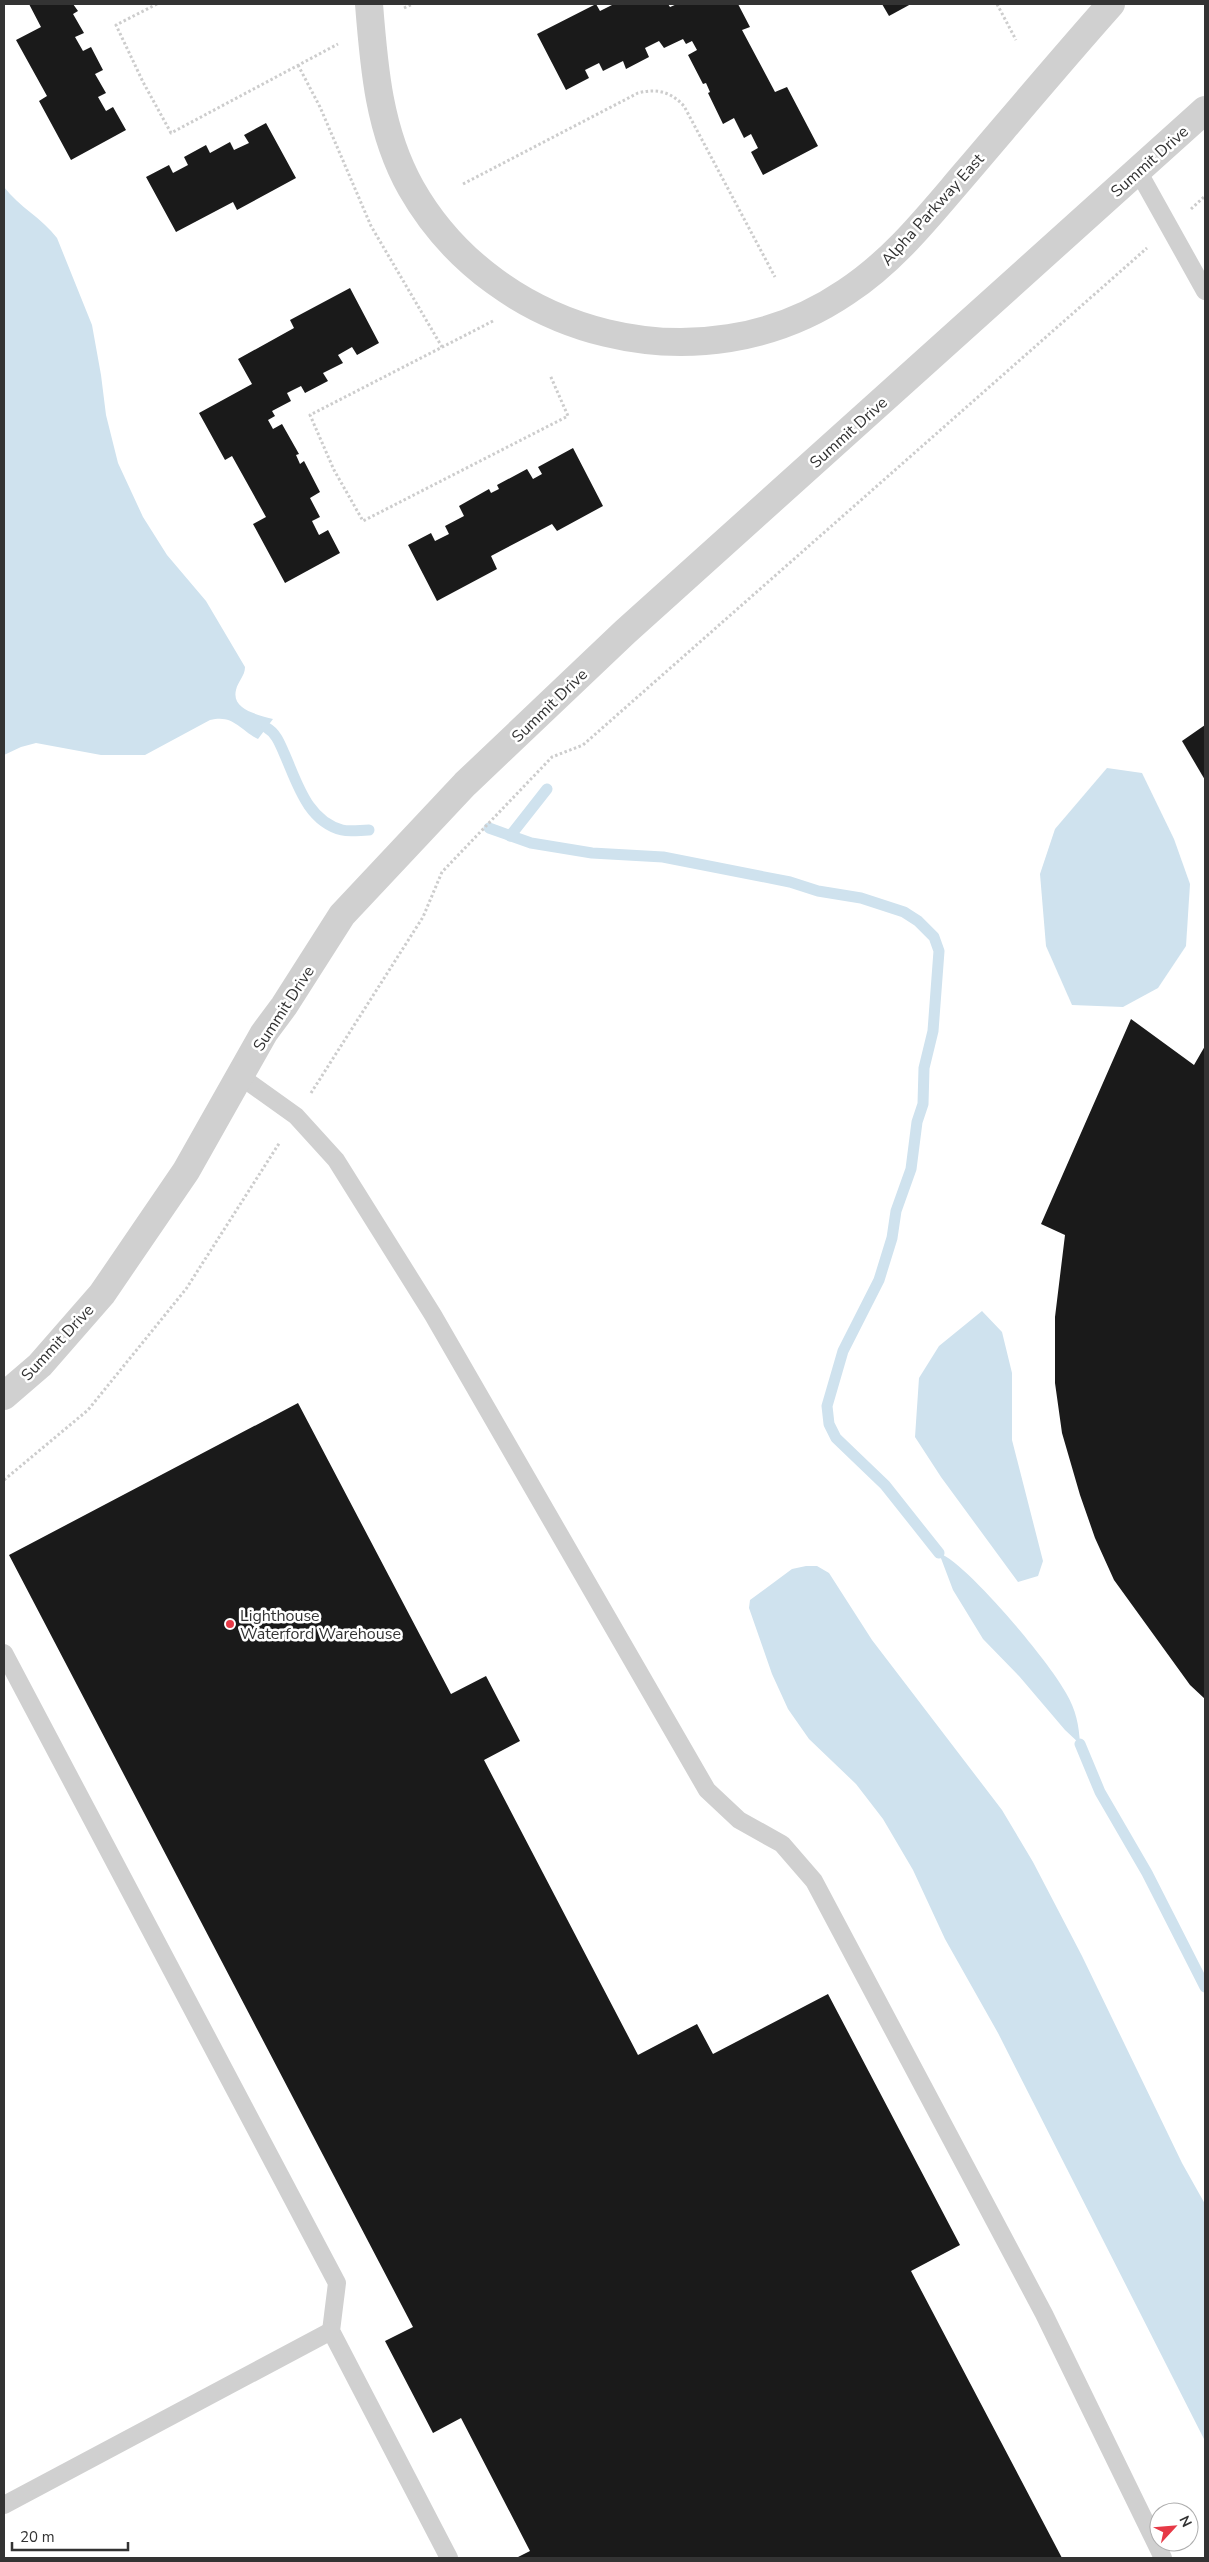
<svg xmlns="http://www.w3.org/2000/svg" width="1209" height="2562" viewBox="0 0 1209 2562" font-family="'Nunito Sans',sans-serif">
<rect width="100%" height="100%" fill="#fff"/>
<!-- water -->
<g fill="#cfe2ee">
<path d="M 4,187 C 19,207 42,218 57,238 L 92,325 L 101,375 L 106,415 L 118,463 L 143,517 L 167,555 L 206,601 L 245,667 C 245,676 238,681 236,690 C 231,710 259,715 273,719 L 258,739 C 239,729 233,714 210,720 L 145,755 L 101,755 L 36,743 L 21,747 L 4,755 Z"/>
<path d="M 1107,768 L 1142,773 L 1174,839 L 1190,884 L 1186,946 L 1158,988 L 1123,1007 L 1072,1005 L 1046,946 L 1040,874 L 1055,829 Z"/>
<path d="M 982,1311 L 1002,1332 L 1012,1373 L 1012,1440 L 1043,1561 L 1038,1576 L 1018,1582 L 941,1477 L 915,1437 L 919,1378 L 939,1346 Z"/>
<path d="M 939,1553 C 967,1563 1051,1664 1066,1693 C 1076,1710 1079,1725 1080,1744 L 1065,1730 L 1019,1676 L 983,1639 L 953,1590 Z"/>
<path d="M 806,1566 L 817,1566 L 829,1573 L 872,1640 L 1002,1810 L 1033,1862 L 1082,1956 L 1182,2163 L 1205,2204 L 1205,2441 L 998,2033 L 945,1939 L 913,1870 L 883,1819 L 856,1784 L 809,1739 L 788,1709 L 772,1674 L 749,1608 L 750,1600 L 792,1569 Z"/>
</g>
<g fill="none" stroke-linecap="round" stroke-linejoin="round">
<!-- stream -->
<g stroke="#cfe2ee" stroke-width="11">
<path d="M 267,728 C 276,733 280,744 284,753 C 297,782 307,821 342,830 C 350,832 361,830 369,830"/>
<path d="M 489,828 L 531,843 L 592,853 L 663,857 L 790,882 L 818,891 L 861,898 L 904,912 L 918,921 L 934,937 L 939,951 L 933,1031 L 924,1068 L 923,1104 L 917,1122 L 911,1169 L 896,1211 L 892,1238 L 879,1280 L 843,1351 L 827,1406 L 829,1424 L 836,1438 L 885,1485 L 939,1553"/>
<path d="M 510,836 L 547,789"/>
<path d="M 1080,1744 L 1100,1792 L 1147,1873 L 1205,1987"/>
</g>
</g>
<!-- building -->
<g fill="#1a1a1a">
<path d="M 29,4 L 73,4 L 78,11 L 73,14 L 84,33 L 75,37 L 83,51 L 91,47 L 103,70 L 95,74 L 106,93 L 98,97 L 106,111 L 113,107 L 126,130 L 71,160 L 39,101 L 47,96 L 16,40 L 41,27 Z"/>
<path d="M 596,4 L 600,11 L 614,4 L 668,4 L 670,7 L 677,4 L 738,4 L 750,27 L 742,30 L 775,92 L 787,87 L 818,146 L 763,175 L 751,152 L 758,148 L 751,134 L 744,138 L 734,118 L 723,124 L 708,93 L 710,92 L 706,83 L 703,84 L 688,55 L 697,50 L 692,41 L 686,44 L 683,39 L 664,48 L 659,41 L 645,48 L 649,57 L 626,69 L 623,61 L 603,71 L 599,63 L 585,70 L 589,78 L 566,90 L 537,34 Z"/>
<path d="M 882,4 L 911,4 L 889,16 Z"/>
<path d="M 266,123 L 296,178 L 237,210 L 233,202 L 176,232 L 146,177 L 169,165 L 173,173 L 188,165 L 184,157 L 206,145 L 210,153 L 230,142 L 234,150 L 249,143 L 244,135 Z"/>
<path d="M 350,288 L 379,343 L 357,355 L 352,347 L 338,355 L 343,363 L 323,373 L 328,381 L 305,393 L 301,386 L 287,393 L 291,401 L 272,411 L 275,416 L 268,420 L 273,429 L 282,424 L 299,454 L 296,455 L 300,464 L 304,461 L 320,492 L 310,498 L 320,517 L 312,521 L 319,535 L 328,530 L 340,553 L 285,583 L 253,524 L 266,517 L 232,456 L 225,460 L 199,413 L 252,384 L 238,359 L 294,328 L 290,320 Z"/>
<path d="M 573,448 L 603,506 L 557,531 L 552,524 L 491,556 L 497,569 L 437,601 L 408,545 L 431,533 L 435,541 L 449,534 L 445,526 L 464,516 L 459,506 L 489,489 L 491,493 L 499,489 L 497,485 L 527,469 L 533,479 L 542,474 L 538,467 Z"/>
<path d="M 1205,725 L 1205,780 L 1182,741 Z"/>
<path d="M 1131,1019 L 1194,1065 L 1205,1046 L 1205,1699 L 1190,1685 L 1114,1580 L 1095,1538 L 1080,1495 L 1062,1433 L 1055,1383 L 1055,1317 L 1065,1235 L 1041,1224 Z"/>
<path d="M 298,1403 L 451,1694 L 486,1676 L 520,1741 L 484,1760 L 638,2055 L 697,2024 L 713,2054 L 828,1994 L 960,2245 L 911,2271 L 1062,2558 L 516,2558 L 530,2551 L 461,2418 L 433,2433 L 385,2341 L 413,2327 L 9,1555 Z"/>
</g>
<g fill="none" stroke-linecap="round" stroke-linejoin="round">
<!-- path -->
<g stroke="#cdcdcd" stroke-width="3" stroke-dasharray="2.5 2.5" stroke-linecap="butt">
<path d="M 157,4 L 116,25 L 143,82 L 171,133 L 338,44"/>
<path d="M 997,4 L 1016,40"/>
<path d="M 404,8 L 413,4"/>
<path d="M 298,65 L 320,107 L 371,226 L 442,347"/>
<path d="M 463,184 L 638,93 C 657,88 671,92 684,106 L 775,277"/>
<path d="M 1191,209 L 1205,196"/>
<path d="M 493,321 L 310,415 L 334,470 L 363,521 L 568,416 L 550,375"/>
<path d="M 311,1093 L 423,917 L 442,872 L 552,757 L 583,745 L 1147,248"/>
<path d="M 4,1480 L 88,1410 L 186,1289 L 280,1142"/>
</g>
<!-- lane -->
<g stroke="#d0d0d0" stroke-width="18">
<path d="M 1138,171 L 1205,291"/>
<path d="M 240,1076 L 296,1116 L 336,1160 L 433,1315 L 707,1790 L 739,1820 L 782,1844 L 814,1881 L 1044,2314 L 1163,2558"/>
<path d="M 4,1653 L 337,2283 L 331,2331 L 449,2558"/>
<path d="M 4,2505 L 331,2331"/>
</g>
<!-- street -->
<g stroke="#d0d0d0" stroke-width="28">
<path d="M 369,4 C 374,68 379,131 411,188 C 496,338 702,390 846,292 C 895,260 931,213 969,169 C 1016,114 1063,58 1111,4"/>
<path d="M 4,1396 L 40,1365 L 102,1294 L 186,1171 L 264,1033 L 284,1006 L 342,915 L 465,784 L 625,632 L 1205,110"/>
</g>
</g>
<!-- markers -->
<circle fill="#e63946" stroke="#fff" stroke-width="2" cx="230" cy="1624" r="5"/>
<g text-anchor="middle" stroke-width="5" stroke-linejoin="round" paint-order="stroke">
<!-- street labels -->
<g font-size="16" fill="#333" stroke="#fff">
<text transform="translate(1149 161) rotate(-42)" y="6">Summit Drive</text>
<text transform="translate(932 209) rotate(-48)" y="6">Alpha Parkway East</text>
<text transform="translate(848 432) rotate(-42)" y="6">Summit Drive</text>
<text transform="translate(549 705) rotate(-44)" y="6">Summit Drive</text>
<text transform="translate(283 1008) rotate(-57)" y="6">Summit Drive</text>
<text transform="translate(57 1342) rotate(-47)" y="6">Summit Drive</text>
</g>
<!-- poi labels -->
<g font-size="16" fill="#333" stroke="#fff" text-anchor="start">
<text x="240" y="1621">Lighthouse<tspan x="240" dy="18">Waterford Warehouse</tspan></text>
</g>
</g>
<!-- border -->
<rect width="1209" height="2562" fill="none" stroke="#333333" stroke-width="10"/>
<!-- north arrow -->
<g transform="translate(1174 2527) rotate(64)"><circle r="24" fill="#ffffff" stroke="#adadad"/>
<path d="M0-4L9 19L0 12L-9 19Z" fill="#e63946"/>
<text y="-8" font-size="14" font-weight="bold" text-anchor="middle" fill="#333333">N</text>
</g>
<!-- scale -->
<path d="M12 2542v8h116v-8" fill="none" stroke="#333333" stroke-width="2.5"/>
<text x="20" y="2542" font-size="15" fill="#333333" stroke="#ffffff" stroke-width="4" paint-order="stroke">20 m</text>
</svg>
